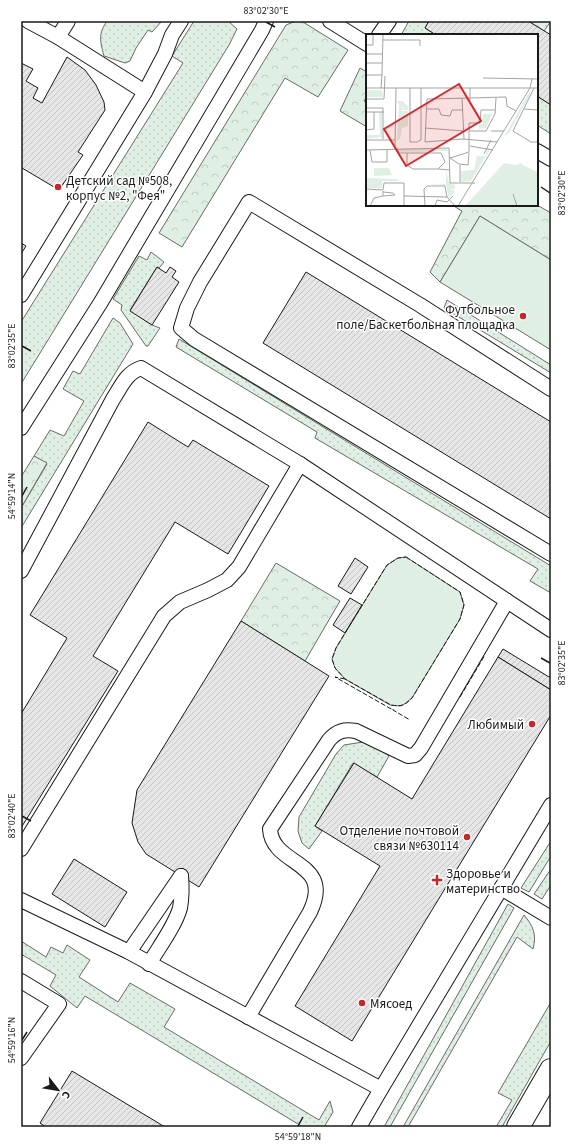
<svg xmlns="http://www.w3.org/2000/svg" width="572" height="1148" viewBox="0 0 572 1148" font-family="'Source Sans 3',sans-serif">
<defs>
<pattern id="grass-dots" width="8" height="8" patternUnits="userSpaceOnUse"><rect width="8" height="8" fill="#e0efe3"/><path d="M2 2h.1M6 6h.1" fill="none" stroke="#c0ccc2" stroke-width="1.8" stroke-linecap="round"/></pattern>
<pattern id="forest-crowns" width="20" height="18" patternUnits="userSpaceOnUse"><rect width="20" height="18" fill="#e0efe3"/><path d="M2 6a3 3 0 1 1 6 0M12 15a3 3 0 1 1 6 0" fill="none" stroke="#c0ccc2"/></pattern>
<pattern id="building-hatch" width="6" height="6" patternUnits="userSpaceOnUse"><rect width="6" height="6" fill="#e6e6e6"/><path d="M-1 1l2-2M0 6l6-6M5 7l2-2" fill="none" stroke="#c5c5c5"/></pattern>
</defs>
<rect width="100%" height="100%" fill="#fff"/>
<!-- grass -->
<g fill="url(#grass-dots)" stroke="#6a6a6a">
<path d="M 107,21 L 162,21 L 152,32 L 148,30 L 136,48 L 130,61 L 125,63 L 104,56 C 100,41 98,34 107,21 Z"/>
<path d="M 194,21 L 228,21 L 237,29 L 229,45 L 21,384 L 21,322 L 183,63 L 172,56 Z"/>
<path d="M 409,21 L 429,21 L 425,28 L 436,35 L 401,35 Z"/>
<path d="M 528,21 L 551,21 L 544,31 Z"/>
<path d="M 537,96 L 551,105 L 551,134 L 537,125 Z"/>
<path d="M 151,252 L 164,262 L 159,268 L 157,267 L 130,310 L 152,325 L 160,328 L 148,346 L 146,346 L 121,310 L 122,305 L 113,299 L 139,256 L 147,260 Z"/>
<path d="M 447,300 L 551,365 L 551,373 L 444,308 Z"/>
<path d="M 113,318 L 120,323 L 133,344 L 21,528 L 21,508 L 47,464 L 34,456 L 50,430 L 64,436 L 84,401 L 63,389 L 73,371 L 80,374 Z"/>
<path d="M 179,339 L 551,566 L 551,593 L 530,581 L 538,569 L 315,438 L 317,432 L 176,347 Z"/>
<path d="M 363,742 L 377,747 L 389,756 L 377,777 L 353,763 L 315,826 L 322,831 L 309,849 L 302,843 L 298,831 L 299,817 L 336,754 L 344,745 Z"/>
<path d="M 551,841 L 551,856 L 529,892 L 521,888 Z"/>
<path d="M 551,869 L 551,885 L 542,899 L 534,894 Z"/>
<path d="M 508,904 L 514,908 L 390,1127 L 384,1127 Z"/>
<path d="M 524,915 C 533,926 537,934 533,949 L 517,937 L 408,1127 L 403,1127 Z"/>
<path d="M 21,941 L 46,957 L 51,947 L 63,953 L 67,945 L 90,960 L 79,977 L 118,1002 L 130,983 L 175,1009 L 164,1027 L 319,1120 L 330,1101 L 333,1112 L 324,1127 L 303,1127 L 85,996 L 77,1008 L 50,986 L 56,975 L 21,954 Z"/>
<path d="M 551,1002 L 551,1041 L 502,1127 L 496,1127 L 512,1100 L 498,1093 Z"/>
</g>
<!-- forest -->
<g fill="url(#forest-crowns)" stroke="#6a6a6a">
<path d="M 296,21 L 303,22 L 348,50 L 318,97 L 285,78 L 182,247 L 159,233 L 286,25 Z"/>
<path d="M 360,68 L 367,72 L 367,96 L 364,101 L 367,103 L 367,127 L 340,111 Z"/>
<path d="M 452,205 L 537,205 L 551,213 L 551,260 L 480,216 L 440,282 L 430,272 L 462,211 Z"/>
<path d="M 34,456 L 47,463 L 21,508 L 21,477 Z"/>
<path d="M 276,563 L 340,601 L 305,661 L 241,621 Z"/>
</g>
<!-- garden -->
<g fill="#e0efe3" stroke="#6a6a6a">
<path d="M 480,216 L 551,260 L 551,350 L 440,282 Z"/>
<path d="M 406,557 L 460,592 L 464,605 L 460,619 L 412,698 L 403,705 L 400,706 L 390,705 L 345,679 L 335,668 L 332,659 L 336,648 L 387,565 L 398,558 Z"/>
</g>
<!-- building -->
<g fill="url(#building-hatch)" stroke="#1a1a1a">
<path d="M 429,21 L 528,21 L 551,35 L 551,105 L 537,96 L 537,35 L 436,35 L 425,28 Z"/>
<path d="M 67,57 L 85,70 L 96,85 L 104,102 L 105,110 L 78,152 L 83,155 L 59,190 L 22,168 L 21,169 L 21,63 L 33,69 L 26,81 L 38,88 L 33,98 L 42,103 Z"/>
<path d="M 21,243 L 26,246 L 21,254 Z"/>
<path d="M 157,267 L 166,273 L 170,267 L 176,271 L 172,277 L 179,282 L 152,325 L 130,311 Z"/>
<path d="M 306,272 L 551,422 L 551,519 L 263,343 Z"/>
<path d="M 148,422 L 188,447 L 193,440 L 269,486 L 228,554 L 175,522 L 93,656 L 118,671 L 21,828 L 21,714 L 67,638 L 30,615 Z"/>
<path d="M 355,558 L 368,567 L 351,594 L 338,586 Z"/>
<path d="M 350,598 L 362,605 L 345,633 L 333,625 Z"/>
<path d="M 241,621 L 329,676 L 199,887 L 146,854 L 138,842 L 132,823 L 137,790 Z"/>
<path d="M 503,649 L 549,677 L 551,675 L 551,690 L 498,657 Z"/>
<path d="M 498,657 L 551,690 L 551,715 L 352,1041 L 295,1006 L 380,866 L 315,826 L 354,763 L 412,799 Z"/>
<path d="M 74,859 L 127,892 L 105,927 L 52,894 Z"/>
<path d="M 72,1071 L 165,1127 L 46,1127 L 40,1123 Z"/>
</g>
<g fill="none" stroke-linecap="round" stroke-linejoin="round">
<!-- service casing -->
<g stroke="#1a1a1a" stroke-width="16">
<g id="service">
<path d="M 28,21 L 58,37 L 145,92"/>
<path d="M 330,21 L 367,44"/>
<path d="M 379,35 L 389,21"/>
<path d="M 58,37 L 68,21"/>
<path d="M 537,151 L 551,159"/>
<path d="M 21,295 L 145,92 L 165,54 L 172,35 L 181,21"/>
<path d="M 551,389 L 420,305 L 249,202 L 200,282 L 187,308 L 181,328 L 194,339 L 551,554"/>
<path d="M 21,428 L 101,302 L 262,30 L 266,21"/>
<path d="M 21,571 L 113,399 C 121,387 126,373 141,368 L 300,464 L 551,630"/>
<path d="M 21,849 L 164,616 L 180,602 L 208,590 L 227,580 L 239,567 L 300,464"/>
<path d="M 501,888 L 551,918"/>
<path d="M 21,900 L 129,952 L 381,1089"/>
<path d="M 129,952 L 181,876"/>
<path d="M 149,964 C 159,947 175,926 180,908 C 182,897 182,887 181,876"/>
<path d="M 21,981 L 59,1004 L 21,1058"/>
<path d="M 248,1017 L 310,912 C 335,860 272,867 270,829 L 329,740 C 337,731 344,729 356,731 L 408,756 L 415,755 L 421,748 L 507,601"/>
<path d="M 359,1127 L 381,1089 L 551,805"/>
</g>
</g>
<!-- tertiary casing -->
<g stroke="#1a1a1a" stroke-width="24">
<path id="tertiary" d="M 518,1127 L 551,1070"/>
</g>
<!-- service -->
<use href="#service" stroke="#fff" stroke-width="14"/>
<!-- tertiary -->
<use href="#tertiary" stroke="#fff" stroke-width="22"/>
<!-- fence -->
<g stroke="#1a1a1a" stroke-width="1" stroke-dasharray="5 2" stroke-linecap="butt">
<path d="M 406,557 L 460,592 L 464,605 L 460,619 L 412,698 C 405,705 402,707 391,705 L 345,679 L 335,668 L 332,659 L 336,648 L 345,633 L 387,565 L 398,558 Z"/>
<path d="M 345,679 L 335,677 L 393,710"/>
<path d="M 460,697 L 485,655"/>
<path d="M 393,709 L 393,710 L 410,720"/>
</g>
</g>
<!-- ticks -->
<path fill="none" stroke="#1a1a1a" stroke-width="1.5" d="M 266,22 L 275,27M 541,187 L 550,193M 22,346 L 31,351M 22,496 L 27,487M 541,658 L 550,663M 22,816 L 31,821M 22,1040 L 27,1032M 298,1126 L 303,1117"/>
<!-- markers -->
<g fill="#c62828" stroke="#fff" stroke-width="1.5">
<circle cx="58" cy="187" r="4"/>
<circle cx="523" cy="316" r="4"/>
<circle cx="532" cy="724" r="4"/>
<circle cx="467" cy="837" r="4"/>
<path d="M435 874h4v4h4v4h-4v4h-4v-4h-4v-4h4z"/>
<circle cx="362" cy="1003" r="4"/>
</g>
<g text-anchor="middle" stroke-width="3" stroke-linejoin="round" paint-order="stroke">
<!-- poi labels -->
<g font-size="13" fill="#1a1a1a" stroke="#fff" text-anchor="start">
<text x="66" y="185">Детский сад №508,<tspan x="66" dy="15">корпус №2, "Фея"</tspan></text>
<text x="515" y="314" text-anchor="end">Футбольное<tspan x="515" dy="15">поле/Баскетбольная площадка</tspan></text>
<text x="524" y="729" text-anchor="end">Любимый</text>
<text x="459" y="835" text-anchor="end">Отделение почтовой<tspan x="459" dy="15">связи №630114</tspan></text>
<text x="446" y="878">Здоровье и<tspan x="446" dy="15">материнство</tspan></text>
<text x="370" y="1008">Мясоед</text>
</g>
</g>
<!-- overview -->
<g transform="translate(366 34)">
<rect width="172" height="172" fill="#fff"/>
<path d="M 165,59 L 143,99 L 138,103 L 162,60 ZM 122,114 L 124,115 L 105,147 L 95,148 L 95,137 L 108,136 L 111,122 L 119,122 ZM 33,115 L 81,115 L 82,117 L 37,118 L 33,118 ZM 80,137 L 83,149 L 89,151 L 89,155 L 84,155 L 89,157 L 83,164 L 80,150 L 80,151 L 57,150 L 80,150 Z" fill="#e0efe3"/>
<path d="M 0,56 L 16,56 L 17,63 L 0,63 ZM 30,67 L 37,67 L 42,73 L 42,76 L 37,76 L 36,71 L 36,92 L 42,92 L 36,94 L 34,105 L 31,106 L 33,70 ZM 13,78 L 16,78 L 16,103 L 0,105 L 0,101 L 14,101 ZM 117,80 L 126,80 L 120,94 L 113,95 L 113,91 L 117,90 ZM 138,129 L 150,131 L 155,129 L 161,138 L 149,172 L 99,172 Z" fill="#e0efe3"/>
<path d="M 36,77 L 42,77 L 42,92 L 36,92 ZM 156,131 L 172,138 L 172,172 L 148,172 L 144,160 L 142,135 ZM 8,134 L 23,134 L 26,141 L 8,142 ZM 0,144 L 32,145 L 32,147 L 16,147 L 16,154 L 0,154 Z" fill="#e0efe3"/>
<path fill="none" stroke="#a3a3a3" stroke-width="1" d="M 17,6 L 54,6 L 54,12M 0,11 L 7,11 L 7,0M 0,20 L 16,20M 0,29 L 16,29M 0,41 L 16,41 L 15,54M 16,41 L 17,0M 117,44 L 172,45M 0,54 L 164,54 L 166,45M 44,54 L 44,108 L 51,108 L 55,106 L 55,54M 104,54 L 104,64 L 61,65 L 59,108 L 97,105 L 131,108M 168,54 L 147,97 L 165,108 L 172,108M 96,64 L 98,105M 0,65 L 18,65 L 19,42M 104,67 L 104,64 L 140,63 L 141,72 L 150,77M 0,74 L 17,74 L 17,105M 60,75 L 73,75 L 75,81 L 84,82 L 86,76 L 97,76M 158,75 L 172,76M 0,78 L 18,78M 59,94 L 98,97M 0,96 L 8,95 L 8,78M 103,97 L 120,97 L 129,80 L 130,64M 125,97 L 138,97M 0,106 L 29,106M 104,112 L 127,116M 29,114 L 30,54M 31,114 L 33,119 L 75,119 L 79,128 L 72,135 L 47,135 L 41,131 L 41,119M 0,116 L 83,114 L 84,149 L 109,149M 4,116 L 6,128 L 21,128 L 21,116M 118,120 L 125,106M 84,124 L 103,118 L 103,89 L 114,89 L 115,76 L 129,76M 84,124 L 93,130 L 102,131 L 103,119M 72,135 L 84,136M 94,148 L 94,131M 0,155 L 17,156 L 18,149 L 38,149 L 38,172M 17,158 L 27,159 L 29,161 L 17,162M 147,160 L 151,172M 38,162 L 81,163 L 89,172M 4,172 L 8,164 L 17,162 L 17,157M 59,172 L 58,155 L 61,152 L 79,152 L 81,163M 69,172 L 71,166 L 81,168 L 87,162M 92,172 L 164,54 L 172,54"/>
<path fill="#d62828" fill-opacity="0.15" stroke="#d62828" stroke-width="2" d="M 93,50 L 115,87 L 40,132 L 18,95 Z"/>
<rect width="172" height="172" fill="none" stroke="#1a1a1a" stroke-width="2"/>
</g>
<!-- border -->
<rect width="572" height="1148" fill="none" stroke="#ffffff" stroke-width="44"/>
<!-- north arrow -->
<g transform="translate(58 1090) rotate(121)" stroke="#ffffff" stroke-width="3" paint-order="stroke">
<path d="M0-3L7 15L0 10L-7 15Z" fill="#1a1a1a"/>
<text y="-6" font-size="11" font-weight="bold" text-anchor="middle" fill="#1a1a1a">С</text>
</g>
<rect x="22" y="22" width="528" height="1104" fill="none" stroke="#1a1a1a" stroke-width="1.5"/>
<g font-size="10" text-anchor="middle" fill="#1a1a1a">
<text x="266" y="14">83°02'30"E</text>
<text transform="translate(561 193) rotate(-90)" y="4">83°02'30"E</text>
<text transform="translate(11 346) rotate(-90)" y="4">83°02'35"E</text>
<text transform="translate(11 496) rotate(-90)" y="4">54°59'14"N</text>
<text transform="translate(561 663) rotate(-90)" y="4">83°02'35"E</text>
<text transform="translate(11 816) rotate(-90)" y="4">83°02'40"E</text>
<text transform="translate(11 1040) rotate(-90)" y="4">54°59'16"N</text>
<text x="298" y="1140">54°59'18"N</text>
</g>
</svg>
